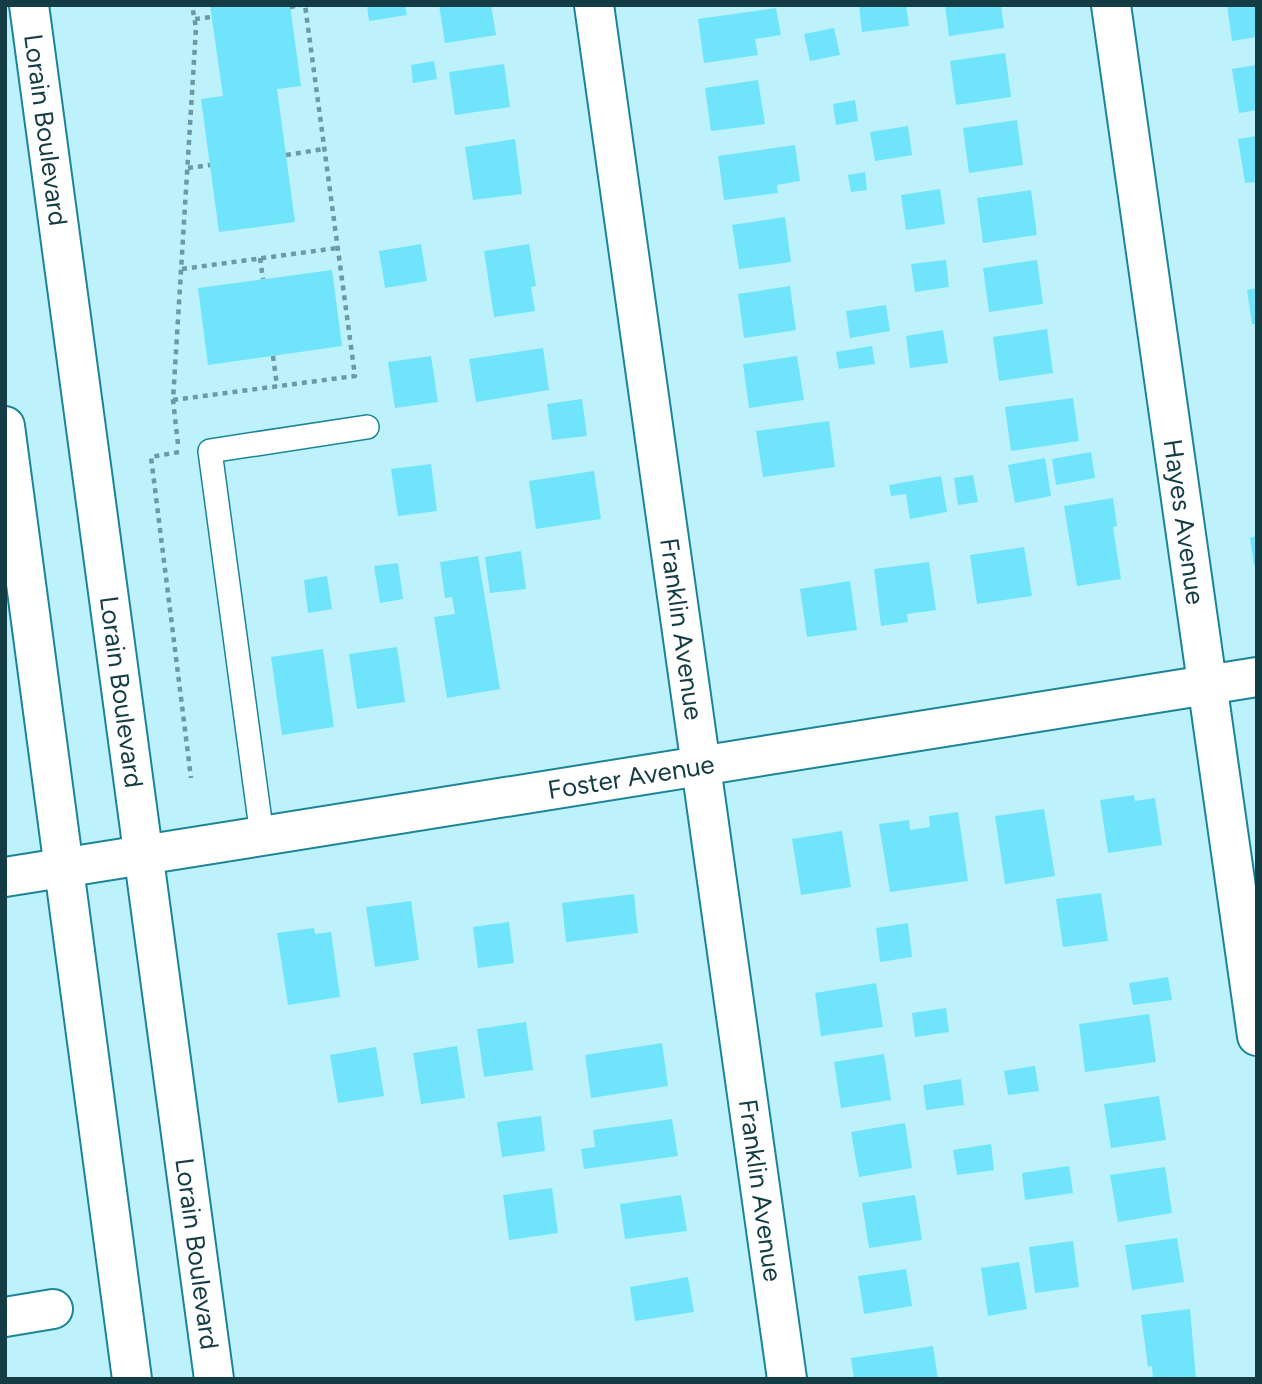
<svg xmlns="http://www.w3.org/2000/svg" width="1262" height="1384" viewBox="0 0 1262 1384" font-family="Figtree,sans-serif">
<rect width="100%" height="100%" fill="#bdf2fd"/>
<!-- building -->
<g fill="#70e4fb">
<path d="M 210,5 L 290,5 L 301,86 L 277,89 L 295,222 L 219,232 L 201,99 L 223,96 Z"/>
<path d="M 367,5 L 405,5 L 407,15 L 369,21 Z"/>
<path d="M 439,5 L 491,5 L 496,35 L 445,43 Z"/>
<path d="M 859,5 L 906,5 L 909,26 L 862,32 Z"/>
<path d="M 945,5 L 1001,5 L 1004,28 L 949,36 Z"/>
<path d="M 1227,5 L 1257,5 L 1257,37 L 1232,41 Z"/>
<path d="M 776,8 L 781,35 L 755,39 L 758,55 L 704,63 L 698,19 Z"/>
<path d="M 834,28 L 840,55 L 810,61 L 804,34 Z"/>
<path d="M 1005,53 L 1011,97 L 956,105 L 950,61 Z"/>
<path d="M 434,61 L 437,79 L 413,83 L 411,65 Z"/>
<path d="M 504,64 L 510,107 L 455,115 L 449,72 Z"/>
<path d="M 1257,65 L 1257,110 L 1239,113 L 1232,69 Z"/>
<path d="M 758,80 L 765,124 L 711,131 L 705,88 Z"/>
<path d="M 855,100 L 858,121 L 836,125 L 833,104 Z"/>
<path d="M 1017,120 L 1023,165 L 969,173 L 963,128 Z"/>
<path d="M 908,126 L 912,155 L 875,161 L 870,132 Z"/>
<path d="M 1257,136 L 1257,182 L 1245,183 L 1238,139 Z"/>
<path d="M 515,139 L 522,194 L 473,200 L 465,147 Z"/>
<path d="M 795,145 L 800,181 L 777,185 L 778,193 L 724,200 L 718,156 Z"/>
<path d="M 865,172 L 867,190 L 851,192 L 848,175 Z"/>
<path d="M 940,189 L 945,224 L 906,230 L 901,195 Z"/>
<path d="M 1031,190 L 1037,235 L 983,243 L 977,198 Z"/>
<path d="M 785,217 L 791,262 L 739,269 L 732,225 Z"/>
<path d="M 421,244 L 427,281 L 385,288 L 379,251 Z"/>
<path d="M 529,244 L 536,286 L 531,287 L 535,311 L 494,317 L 484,251 Z"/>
<path d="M 946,260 L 949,287 L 915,292 L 911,264 Z"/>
<path d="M 1037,260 L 1043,304 L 989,312 L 983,268 Z"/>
<path d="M 332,270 L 342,346 L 208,365 L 198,288 Z"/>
<path d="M 790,286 L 796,330 L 744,338 L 738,294 Z"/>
<path d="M 1257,288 L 1257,324 L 1252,324 L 1247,290 Z"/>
<path d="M 886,305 L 890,331 L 850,338 L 846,311 Z"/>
<path d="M 1047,329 L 1053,373 L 999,381 L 993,337 Z"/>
<path d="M 943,330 L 948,363 L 910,368 L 906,336 Z"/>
<path d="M 872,346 L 875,364 L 839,369 L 836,352 Z"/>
<path d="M 543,348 L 549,390 L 476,402 L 469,359 Z"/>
<path d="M 431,356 L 438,402 L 395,408 L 388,362 Z"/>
<path d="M 797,356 L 804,400 L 749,408 L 743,364 Z"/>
<path d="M 1073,398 L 1079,441 L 1011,451 L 1005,407 Z"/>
<path d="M 582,399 L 587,436 L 552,440 L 547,404 Z"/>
<path d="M 829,421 L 835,467 L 763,477 L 756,431 Z"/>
<path d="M 1091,452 L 1095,478 L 1056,485 L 1052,459 Z"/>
<path d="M 1045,458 L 1051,496 L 1015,503 L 1008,465 Z"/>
<path d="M 431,464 L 437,511 L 398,516 L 391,469 Z"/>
<path d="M 594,471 L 601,519 L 536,529 L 529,481 Z"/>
<path d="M 973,475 L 978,502 L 958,505 L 954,478 Z"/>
<path d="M 941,476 L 947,512 L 910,519 L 906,494 L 891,496 L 889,485 Z"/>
<path d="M 1113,498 L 1117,526 L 1113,527 L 1121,579 L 1077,586 L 1064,506 Z"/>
<path d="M 1257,536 L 1257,565 L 1254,565 L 1250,538 Z"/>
<path d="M 1024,547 L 1032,596 L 977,604 L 970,555 Z"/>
<path d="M 521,551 L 526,589 L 490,593 L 485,557 Z"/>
<path d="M 478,556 L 500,689 L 447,698 L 434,617 L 455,614 L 452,597 L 445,598 L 440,562 Z"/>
<path d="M 929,562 L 936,610 L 907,614 L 908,622 L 881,626 L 874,569 Z"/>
<path d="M 398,563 L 403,599 L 380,603 L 374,566 Z"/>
<path d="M 327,576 L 332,609 L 308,613 L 304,580 Z"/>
<path d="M 850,581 L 857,630 L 807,637 L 800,589 Z"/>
<path d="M 397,647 L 405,702 L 357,709 L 349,654 Z"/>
<path d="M 323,649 L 334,727 L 282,735 L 271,657 Z"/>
<path d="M 1134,795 L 1135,801 L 1155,798 L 1162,845 L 1108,853 L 1100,800 Z"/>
<path d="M 1044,809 L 1055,876 L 1005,884 L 995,816 Z"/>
<path d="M 958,812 L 968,881 L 890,892 L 879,824 L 909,820 L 910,830 L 930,827 L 929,816 Z"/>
<path d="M 842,831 L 851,887 L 801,895 L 792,839 Z"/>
<path d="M 1101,893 L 1108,941 L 1063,947 L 1056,899 Z"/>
<path d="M 634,894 L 638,933 L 566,942 L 562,903 Z"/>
<path d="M 411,901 L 419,960 L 375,967 L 366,907 Z"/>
<path d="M 509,922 L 514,963 L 478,968 L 473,927 Z"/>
<path d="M 908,923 L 912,957 L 880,962 L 876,928 Z"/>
<path d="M 314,928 L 315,934 L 331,932 L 340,997 L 288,1005 L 277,933 Z"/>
<path d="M 1168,977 L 1172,1000 L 1133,1005 L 1129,983 Z"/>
<path d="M 876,983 L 883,1027 L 821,1036 L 815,993 Z"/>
<path d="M 946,1008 L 949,1032 L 915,1037 L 912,1013 Z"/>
<path d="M 1149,1014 L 1156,1062 L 1085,1072 L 1079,1024 Z"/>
<path d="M 526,1022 L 533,1070 L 484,1077 L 477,1029 Z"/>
<path d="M 662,1043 L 668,1086 L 591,1098 L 585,1055 Z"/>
<path d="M 457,1046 L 465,1098 L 421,1104 L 413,1053 Z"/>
<path d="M 376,1047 L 384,1096 L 338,1103 L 330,1055 Z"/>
<path d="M 884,1054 L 891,1100 L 841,1108 L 834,1062 Z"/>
<path d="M 1035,1066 L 1039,1091 L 1008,1095 L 1004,1071 Z"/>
<path d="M 961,1079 L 964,1105 L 926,1110 L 923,1085 Z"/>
<path d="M 1159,1096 L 1166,1140 L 1111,1148 L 1104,1104 Z"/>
<path d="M 541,1116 L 545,1151 L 502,1157 L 497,1122 Z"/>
<path d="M 672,1119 L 678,1156 L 584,1169 L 581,1149 L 595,1147 L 593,1130 Z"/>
<path d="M 905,1123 L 912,1168 L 859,1177 L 851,1132 Z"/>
<path d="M 991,1144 L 994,1170 L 957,1175 L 953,1150 Z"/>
<path d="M 1069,1166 L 1073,1193 L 1025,1200 L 1022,1173 Z"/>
<path d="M 1165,1167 L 1172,1213 L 1118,1222 L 1110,1175 Z"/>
<path d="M 552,1188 L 558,1233 L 509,1240 L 503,1195 Z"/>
<path d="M 681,1195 L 687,1231 L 625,1239 L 620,1204 Z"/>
<path d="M 915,1195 L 922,1240 L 869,1248 L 862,1203 Z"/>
<path d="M 1177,1238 L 1184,1282 L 1132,1290 L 1125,1245 Z"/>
<path d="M 1073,1241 L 1079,1287 L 1035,1293 L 1029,1247 Z"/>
<path d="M 1019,1262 L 1027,1309 L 988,1316 L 981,1268 Z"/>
<path d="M 906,1269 L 912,1306 L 864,1314 L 858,1276 Z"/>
<path d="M 688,1277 L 694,1312 L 635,1321 L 630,1287 Z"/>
<path d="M 1190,1309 L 1196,1379 L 1153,1379 L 1152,1366 L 1148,1367 L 1141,1315 Z"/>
<path d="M 933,1346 L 938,1379 L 854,1379 L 851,1358 Z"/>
</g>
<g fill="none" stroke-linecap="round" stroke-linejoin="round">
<!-- lane casing -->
<g stroke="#1b8597" stroke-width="26">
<path id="lane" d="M 262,836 L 210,451 L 367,427"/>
</g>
<!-- street casing -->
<g stroke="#1b8597" stroke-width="42">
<g id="street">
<path id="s1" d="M 594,5 L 787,1379"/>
<path id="s2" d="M 1111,5 L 1257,1036"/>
<path d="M 5,1317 L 53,1309"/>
</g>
</g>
<!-- secondary casing -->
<g stroke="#1b8597" stroke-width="42">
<g id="secondary">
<path id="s3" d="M 29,5 L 214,1379"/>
<path d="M 5,426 L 132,1379"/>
<path id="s4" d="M 5,877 L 1257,677"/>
</g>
</g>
<!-- path -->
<g stroke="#6b9aa3" stroke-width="4.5" stroke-dasharray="5 5" stroke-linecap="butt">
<path d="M 290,7 L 301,5"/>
<path d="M 195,19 L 212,17"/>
<path d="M 286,155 L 324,149"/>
<path d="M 188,168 L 210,165"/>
<path d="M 260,258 L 263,279"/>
<path d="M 182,269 L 337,248"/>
<path d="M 273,356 L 277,386"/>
<path d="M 173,400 L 355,376 L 305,5"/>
<path d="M 178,444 L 173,400 L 196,28 L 192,5"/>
<path d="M 179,452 L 151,457 L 191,778"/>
</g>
<!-- lane -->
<use href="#lane" stroke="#fff" stroke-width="23"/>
<!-- street -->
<use href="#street" stroke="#fff" stroke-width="38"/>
<!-- secondary -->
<use href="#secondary" stroke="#fff" stroke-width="38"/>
</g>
<g text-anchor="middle" stroke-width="6" stroke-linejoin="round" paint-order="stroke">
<!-- street labels -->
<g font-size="26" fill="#143c44" stroke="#e7f8fc">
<text dy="9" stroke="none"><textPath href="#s3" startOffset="126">Lorain Boulevard</textPath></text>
<text dy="9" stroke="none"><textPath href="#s2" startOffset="522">Hayes Avenue</textPath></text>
<text dy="9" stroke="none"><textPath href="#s1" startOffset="630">Franklin Avenue</textPath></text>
<text dy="9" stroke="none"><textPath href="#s3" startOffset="693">Lorain Boulevard</textPath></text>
<text dy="9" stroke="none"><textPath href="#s4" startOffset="634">Foster Avenue</textPath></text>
<text dy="9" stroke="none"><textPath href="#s1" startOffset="1197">Franklin Avenue</textPath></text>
<text dy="9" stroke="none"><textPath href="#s3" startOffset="1260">Lorain Boulevard</textPath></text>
</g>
</g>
<!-- border -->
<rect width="1262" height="1384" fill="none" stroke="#143c44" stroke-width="14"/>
</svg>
